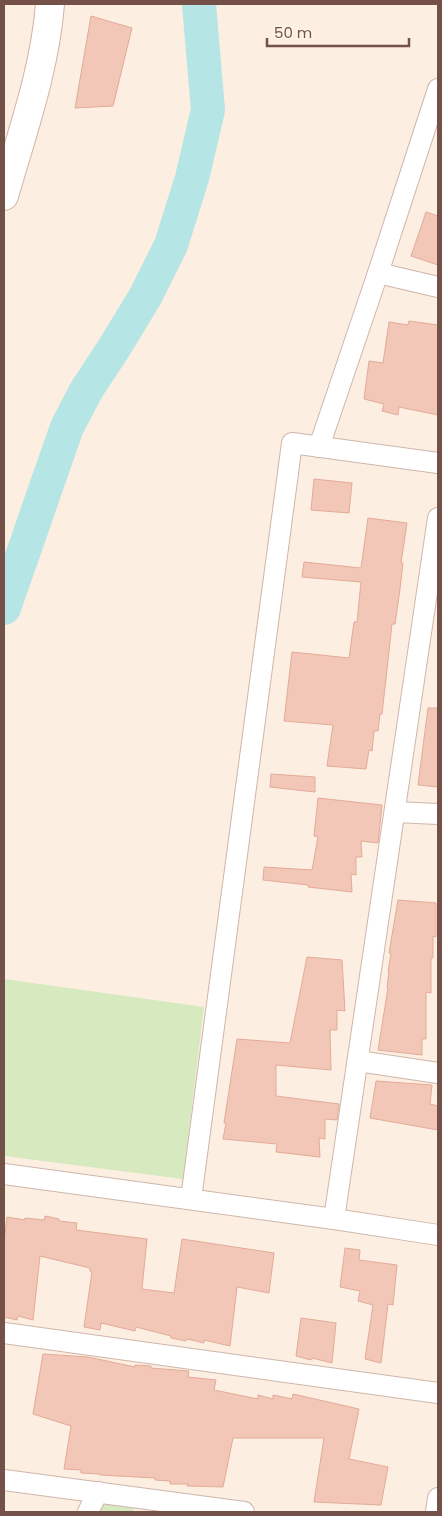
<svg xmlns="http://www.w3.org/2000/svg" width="442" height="1516" viewBox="0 0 442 1516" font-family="Poppins,sans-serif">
<rect width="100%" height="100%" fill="#fceee1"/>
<!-- green -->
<g fill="#d6e9bf">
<path d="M 4,979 L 204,1007 L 183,1179 L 4,1156 Z"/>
<path d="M 100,1499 L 134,1506 L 133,1512 L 94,1512 Z"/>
</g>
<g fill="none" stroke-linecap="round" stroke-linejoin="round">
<!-- river -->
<path stroke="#b5e5e5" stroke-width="34" d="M 4,608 L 67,427 L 87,389 L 114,348 L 145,297 L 171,245 L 192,178 L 208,110 L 199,4"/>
</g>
<!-- building -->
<g fill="#f2c7b8" stroke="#e4aa98">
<path d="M 91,16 L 132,28 L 113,106 L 75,108 Z"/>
<path d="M 426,212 L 438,216 L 438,265 L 411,256 Z"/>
<path d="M 409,321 L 438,325 L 438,415 L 399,407 L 398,415 L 382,411 L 384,404 L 364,399 L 369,361 L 383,363 L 389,322 L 408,325 Z"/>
<path d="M 314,479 L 352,483 L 349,513 L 311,510 Z"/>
<path d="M 368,518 L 407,523 L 401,563 L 403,563 L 400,589 L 395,624 L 392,624 L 382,714 L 380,714 L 378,731 L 374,731 L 372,751 L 369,750 L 366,769 L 327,766 L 333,725 L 284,721 L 292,652 L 349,658 L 354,622 L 357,622 L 361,582 L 302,577 L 304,562 L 361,568 Z"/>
<path d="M 428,708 L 438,708 L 438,787 L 418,785 Z"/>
<path d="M 271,774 L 315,777 L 315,792 L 270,787 Z"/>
<path d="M 318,798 L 382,805 L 378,843 L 361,841 L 362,857 L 356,857 L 356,875 L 351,874 L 352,892 L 308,887 L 308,885 L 263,880 L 264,867 L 312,870 L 318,837 L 314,836 Z"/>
<path d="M 398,900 L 436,903 L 436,937 L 433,936 L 433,958 L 431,958 L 431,993 L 426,992 L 426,1039 L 422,1039 L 422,1055 L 378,1050 L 388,988 L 387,988 L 389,971 L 388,971 L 391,954 L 389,953 Z"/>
<path d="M 307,957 L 342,960 L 345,1011 L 337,1010 L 337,1030 L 330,1030 L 331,1070 L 276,1065 L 276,1096 L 339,1104 L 337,1120 L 325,1119 L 325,1139 L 319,1138 L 320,1157 L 276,1152 L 277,1144 L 223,1139 L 226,1123 L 224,1123 L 237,1039 L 290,1043 Z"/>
<path d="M 376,1081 L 432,1085 L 430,1104 L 438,1106 L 438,1130 L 370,1118 Z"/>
<path d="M 45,1216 L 59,1219 L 59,1221 L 77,1223 L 76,1230 L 147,1239 L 142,1289 L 174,1293 L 182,1239 L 274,1253 L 269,1293 L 237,1287 L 230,1346 L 204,1340 L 204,1343 L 187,1339 L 186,1341 L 171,1338 L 171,1336 L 136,1327 L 135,1331 L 101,1323 L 100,1330 L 84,1327 L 92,1272 L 90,1271 L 90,1268 L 40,1256 L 33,1320 L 18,1316 L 17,1320 L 4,1317 L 4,1241 L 7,1217 L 25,1220 L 25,1218 L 44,1220 Z"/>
<path d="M 345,1248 L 360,1250 L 359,1260 L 397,1265 L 393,1305 L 388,1304 L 381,1363 L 365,1359 L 373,1305 L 358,1301 L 360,1291 L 340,1287 Z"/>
<path d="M 301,1318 L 336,1323 L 332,1363 L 312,1358 L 311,1360 L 296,1356 Z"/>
<path d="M 43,1354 L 88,1357 L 135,1367 L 135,1365 L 151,1366 L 151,1368 L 189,1371 L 188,1377 L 216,1380 L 214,1390 L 258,1399 L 258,1395 L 273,1399 L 273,1395 L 292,1399 L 293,1394 L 359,1409 L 349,1459 L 388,1467 L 381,1505 L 314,1502 L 324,1438 L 233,1438 L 223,1487 L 187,1486 L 188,1484 L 170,1484 L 170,1481 L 155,1480 L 155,1478 L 100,1475 L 100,1474 L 81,1473 L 81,1470 L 64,1469 L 71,1426 L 33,1414 Z"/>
</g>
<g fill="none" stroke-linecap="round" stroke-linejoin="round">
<!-- street casing -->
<g stroke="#cfb6ab" stroke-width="22">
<g id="street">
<path d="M 378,273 L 438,287"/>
<path d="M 319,447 L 378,273 L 438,89"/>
<path d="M 395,812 L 438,814"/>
<path d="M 358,1061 L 438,1073"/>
<path d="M 4,1174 L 334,1219 L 438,1235"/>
<path d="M 191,1199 L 292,443 L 438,463"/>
<path d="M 334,1219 L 438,518"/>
<path d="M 4,1333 L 438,1393"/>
<path d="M 4,1480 L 244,1512"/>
<path d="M 88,1512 L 98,1492"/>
<path d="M 436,1512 L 438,1498"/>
</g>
</g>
<!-- secondary casing -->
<g stroke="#d2b4a8" stroke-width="30">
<path id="secondary" d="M 4,196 C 22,133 45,69 50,4"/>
</g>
<!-- street -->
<use href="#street" stroke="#fff" stroke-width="20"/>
<!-- secondary -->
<use href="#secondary" stroke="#fff" stroke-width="28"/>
</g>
<!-- border -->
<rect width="442" height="1516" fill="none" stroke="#735148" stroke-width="10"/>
<!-- scale -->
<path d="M267 38v8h142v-8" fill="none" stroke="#735148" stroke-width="2.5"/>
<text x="274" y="38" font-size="15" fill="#735148" stroke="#fff2e7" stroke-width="4" paint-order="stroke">50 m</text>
</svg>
